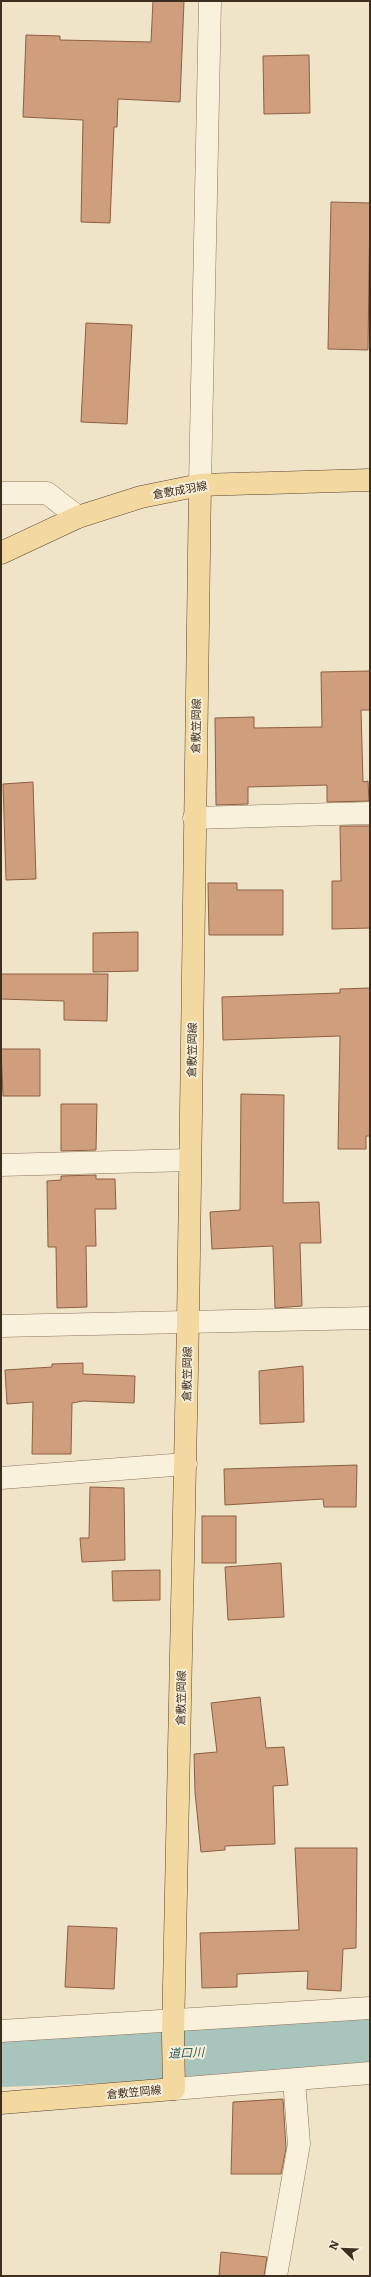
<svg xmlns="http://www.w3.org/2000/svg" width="371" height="2277" viewBox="0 0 371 2277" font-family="Literata,'Noto Sans JP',serif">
<rect width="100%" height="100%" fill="#f0e4c8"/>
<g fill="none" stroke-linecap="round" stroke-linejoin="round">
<!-- river -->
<path stroke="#a9c4bc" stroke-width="54" d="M 1,2060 L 216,2052 L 370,2037"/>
</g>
<!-- building -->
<g fill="#cf9f7d" stroke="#8d5f41">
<path d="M 153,1 L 184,1 L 180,102 L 118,99 L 117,127 L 114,127 L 110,223 L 81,222 L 83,120 L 23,117 L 26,35 L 60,36 L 60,40 L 151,42 Z"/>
<path d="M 309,55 L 310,113 L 264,114 L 263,56 Z"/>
<path d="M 331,202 L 370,203 L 368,350 L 328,349 Z"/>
<path d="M 86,323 L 132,325 L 127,424 L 81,422 Z"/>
<path d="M 370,671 L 370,710 L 361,710 L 363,782 L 368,781 L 369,801 L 327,802 L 327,785 L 248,787 L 248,804 L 216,805 L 215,718 L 254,717 L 254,728 L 322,727 L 321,672 Z"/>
<path d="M 33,782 L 36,879 L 6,880 L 3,784 Z"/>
<path d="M 340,826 L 370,826 L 370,928 L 332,929 L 332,881 L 341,881 Z"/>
<path d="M 208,883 L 237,883 L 237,890 L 283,890 L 283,935 L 209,935 Z"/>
<path d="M 138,932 L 138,971 L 93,972 L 93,933 Z"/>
<path d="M 1,974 L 108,974 L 107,1021 L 64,1020 L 64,1001 L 1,999 Z"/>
<path d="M 370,988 L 370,1136 L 366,1136 L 366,1149 L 338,1149 L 340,1036 L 223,1040 L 222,997 L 340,993 L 340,989 Z"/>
<path d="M 1,1049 L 40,1049 L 40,1096 L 3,1096 Z"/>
<path d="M 241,1094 L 284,1095 L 283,1203 L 319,1202 L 321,1243 L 300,1243 L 302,1306 L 275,1308 L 273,1246 L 212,1249 L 210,1212 L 240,1210 Z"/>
<path d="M 61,1104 L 97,1104 L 96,1150 L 61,1151 Z"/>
<path d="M 96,1175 L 96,1179 L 115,1179 L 116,1209 L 95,1209 L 96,1246 L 86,1246 L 87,1307 L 57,1308 L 56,1247 L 48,1247 L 47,1181 L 61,1180 L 61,1176 Z"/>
<path d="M 83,1363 L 83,1374 L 135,1376 L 134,1403 L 83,1401 L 72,1403 L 71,1454 L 32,1454 L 33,1402 L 7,1404 L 5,1370 L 52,1367 L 52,1364 Z"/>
<path d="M 303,1366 L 304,1422 L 260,1424 L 259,1371 Z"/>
<path d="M 357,1465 L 356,1507 L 324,1507 L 323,1499 L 225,1505 L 224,1469 Z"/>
<path d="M 90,1487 L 124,1488 L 125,1560 L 82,1562 L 80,1538 L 89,1538 Z"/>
<rect x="202" y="1516" width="34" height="47"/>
<path d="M 281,1563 L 284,1617 L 228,1620 L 225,1567 Z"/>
<path d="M 160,1570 L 160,1600 L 113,1601 L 112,1571 Z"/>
<path d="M 260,1697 L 266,1748 L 284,1747 L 288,1785 L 273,1786 L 275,1844 L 225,1846 L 225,1850 L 201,1852 L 195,1792 L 194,1754 L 217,1752 L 211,1703 Z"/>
<path d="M 295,1848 L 357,1848 L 356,1948 L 343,1949 L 341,1991 L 307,1989 L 308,1971 L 237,1974 L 237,1987 L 202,1988 L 200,1933 L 299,1930 Z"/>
<path d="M 68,1926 L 117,1928 L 114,1989 L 65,1987 Z"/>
<path d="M 283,2099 L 286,2148 L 281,2174 L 231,2174 L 233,2102 Z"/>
<path d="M 221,2252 L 267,2257 L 264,2276 L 219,2276 Z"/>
</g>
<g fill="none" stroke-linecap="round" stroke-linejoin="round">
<!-- minor casing -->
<g stroke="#8d765c" stroke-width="23">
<g id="minor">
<path d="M 200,485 L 210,1"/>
<path d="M 1,493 L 47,493 L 78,517"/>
<path d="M 194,818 L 370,813"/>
<path d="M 1,1165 L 190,1160"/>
<path d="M 1,1326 L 370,1318"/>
<path d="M 1,1478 L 186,1464"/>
<path d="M 1,2031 L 370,2008"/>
<path d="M 174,2089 L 370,2073"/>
<path d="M 276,2276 L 299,2144 L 294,2080"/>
</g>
</g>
<!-- primary casing -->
<g stroke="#5b4430" stroke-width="23">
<g id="primary">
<path d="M 1,553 L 78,517 L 141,497 L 200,485 L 370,480"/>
<path d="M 1,2103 L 174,2089 L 173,2035 L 188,1322 L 200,485"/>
</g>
</g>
<!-- minor -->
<use href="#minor" stroke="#faf1dc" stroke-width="22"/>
<!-- primary -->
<use href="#primary" stroke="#f3d9a0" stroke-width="22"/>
</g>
<g text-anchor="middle" stroke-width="4" stroke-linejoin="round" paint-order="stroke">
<!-- street labels -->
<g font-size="11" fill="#3d2e20" stroke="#f7eed8">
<text transform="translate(180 490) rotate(-10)" y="4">倉敷成羽線</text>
<text transform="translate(196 726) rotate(-89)" y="4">倉敷笠岡線</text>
<text transform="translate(192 1050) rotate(-89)" y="4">倉敷笠岡線</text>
<text transform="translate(187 1374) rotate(-89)" y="4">倉敷笠岡線</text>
<text transform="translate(181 1698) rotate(-89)" y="4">倉敷笠岡線</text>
<text transform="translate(134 2092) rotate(-5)" y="4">倉敷笠岡線</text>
</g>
<!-- water labels -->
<g font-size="12" font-style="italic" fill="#2f5d5a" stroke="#f7eed8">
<text transform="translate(186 2053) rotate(-2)" y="4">道口川</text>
</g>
</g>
<!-- border -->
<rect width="371" height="2277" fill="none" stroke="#3d2e20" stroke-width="4"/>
<!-- north arrow -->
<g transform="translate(343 2249) rotate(293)" stroke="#f7eed8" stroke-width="3" paint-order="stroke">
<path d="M0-3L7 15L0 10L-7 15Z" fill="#3d2e20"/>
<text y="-6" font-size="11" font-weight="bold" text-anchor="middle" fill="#3d2e20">N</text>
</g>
</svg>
